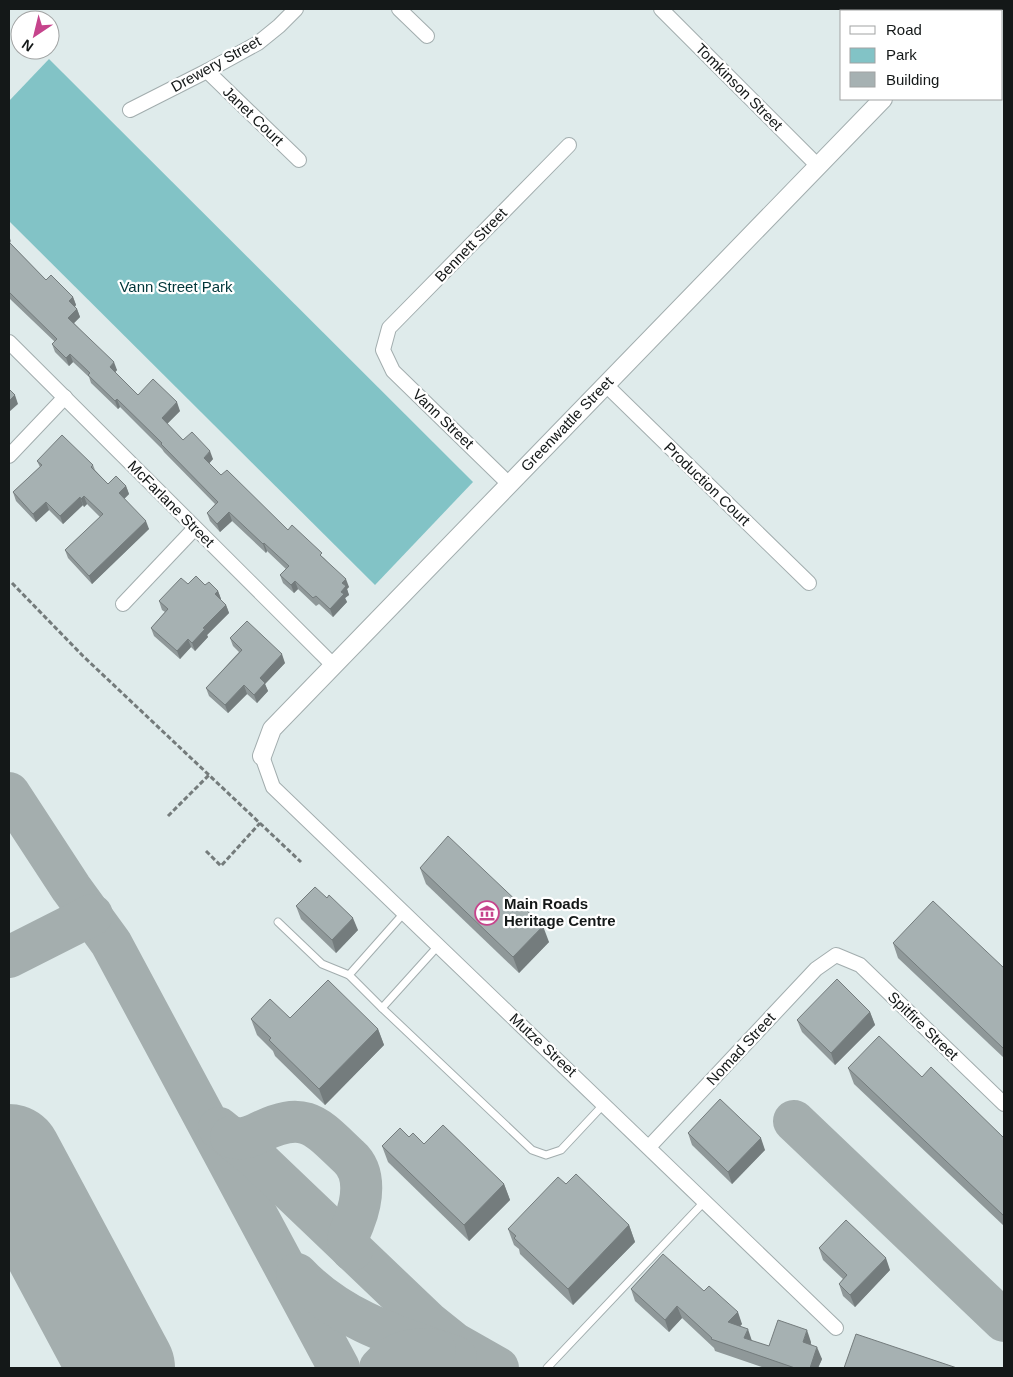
<svg xmlns="http://www.w3.org/2000/svg" width="1013" height="1377" viewBox="0 0 1013 1377" font-family="Helvetica,sans-serif">
<rect width="100%" height="100%" fill="#dfebeb"/>
<!-- green -->
<path fill="#82c3c6" d="M 49,59 L 473,482 L 375,585 L 9,221 L 9,101 Z"/>
<g fill="none" stroke-linecap="round" stroke-linejoin="round">
<!-- taxiway -->
<g stroke="#a4aeae" stroke-width="42">
<path d="M 9,793 L 71,888 L 111,943 L 339,1368"/>
<path d="M 9,957 L 92,915"/>
<path d="M 794,1121 L 1004,1321"/>
<path d="M 219,1128 L 256,1158 L 429,1323 L 454,1343 L 498,1368"/>
<path d="M 231,1137 C 242,1140 250,1137 260,1132 C 306,1110 316,1126 349,1157 C 367,1173 362,1202 354,1222 C 350,1233 345,1239 352,1250"/>
<path d="M 9,1157 L 9,1159"/>
<path d="M 297,1274 C 340,1320 398,1337 456,1357"/>
<path d="M 380,1368 C 394,1352 414,1347 435,1350"/>
</g>
<!-- runway -->
<path stroke="#a4aeae" stroke-width="106" d="M 9,1157 L 122,1368"/>
<!-- service casing -->
<g stroke="#a2adae" stroke-width="9">
<g id="service">
<path d="M 404,913 L 349,975 L 382,1008 L 438,946"/>
<path d="M 278,922 L 322,964 L 349,975"/>
<path d="M 382,1008 L 532,1150 L 546,1155 L 561,1150 L 604,1104"/>
<path d="M 547,1368 L 704,1202"/>
</g>
</g>
<!-- minor casing -->
<g stroke="#a2adae" stroke-width="16">
<g id="minor">
<path d="M 399,9 L 427,36"/>
<path d="M 661,9 L 818,166"/>
<path d="M 207,71 L 299,160"/>
<path d="M 130,110 L 207,71 L 258,43 L 279,26 L 296,9"/>
<path d="M 9,342 L 333,665"/>
<path d="M 606,385 L 809,583"/>
<path d="M 9,456 L 65,397"/>
<path d="M 509,484 L 393,371 L 383,350 L 389,328 L 569,145"/>
<path d="M 123,604 L 195,528"/>
<path d="M 262,756 L 273,787 L 836,1328"/>
<path d="M 649,1147 L 816,969 L 836,955 L 860,965 L 1004,1104"/>
</g>
</g>
<!-- tertiary casing -->
<g stroke="#a2adae" stroke-width="20">
<g id="tertiary">
<path d="M 969,11 L 972,9"/>
<path d="M 262,756 L 272,729 L 883,99"/>
</g>
</g>
<!-- path -->
<g stroke="#747b7b" stroke-width="3" stroke-dasharray="5 2.5" stroke-linecap="butt">
<path d="M 12,583 L 83,656 L 301,862"/>
<path d="M 168,816 L 209,775"/>
<path d="M 206,851 L 221,866 L 260,823"/>
</g>
<!-- service -->
<use href="#service" stroke="#fff" stroke-width="7"/>
<!-- minor -->
<use href="#minor" stroke="#fff" stroke-width="14"/>
<!-- tertiary -->
<use href="#tertiary" stroke="#fff" stroke-width="18"/>
</g>
<!-- wall -->
<g fill="#8f9899">
<path d="M 9,236 L 11,241 L 10,243 L 46,280 L 73,297 L 76,305 L 75,307 L 77,309 L 80,317 L 74,323 L 117,370 L 115,372 L 138,395 L 180,411 L 167,424 L 183,440 L 213,459 L 209,463 L 221,475 L 288,530 L 324,558 L 349,587 L 347,589 L 349,595 L 345,598 L 347,602 L 333,617 L 319,604 L 316,606 L 298,589 L 294,593 L 283,583 L 280,575 L 286,569 L 267,551 L 266,553 L 232,521 L 220,532 L 210,521 L 207,513 L 215,504 L 164,452 L 162,449 L 120,407 L 118,409 L 91,383 L 89,377 L 73,362 L 69,366 L 55,352 L 52,344 L 55,342 L 10,299 L 9,300 Z"/>
<path d="M 37,461 L 93,465 L 95,470 L 108,484 L 126,486 L 129,494 L 124,499 L 149,529 L 92,584 L 68,558 L 65,550 L 100,517 L 87,504 L 84,507 L 83,505 L 63,524 L 49,510 L 36,522 L 16,501 L 13,492 L 40,467 Z"/>
<path d="M 205,585 L 218,591 L 221,599 L 220,600 L 226,605 L 229,613 L 207,635 L 208,637 L 195,651 L 191,647 L 180,659 L 154,636 L 151,628 L 165,612 L 162,610 L 159,601 Z"/>
<path d="M 230,638 L 285,663 L 265,684 L 268,691 L 257,703 L 247,694 L 228,713 L 209,696 L 206,688 L 239,652 L 233,646 Z"/>
<path d="M 420,868 L 549,942 L 519,973 L 426,884 Z"/>
<path d="M 296,906 L 358,930 L 336,953 L 301,919 Z"/>
<path d="M 893,943 L 1004,968 L 1004,1058 L 898,958 Z"/>
<path d="M 870,1012 L 875,1025 L 835,1065 L 802,1032 L 797,1020 Z"/>
<path d="M 290,1018 L 378,1029 L 384,1045 L 325,1105 L 275,1056 L 273,1051 L 257,1035 L 251,1019 Z"/>
<path d="M 848,1068 L 922,1077 L 1004,1138 L 1004,1226 L 854,1084 Z"/>
<path d="M 688,1133 L 765,1150 L 732,1184 L 692,1145 Z"/>
<path d="M 409,1137 L 504,1184 L 510,1200 L 469,1241 L 388,1162 L 382,1146 Z"/>
<path d="M 566,1184 L 629,1225 L 635,1242 L 573,1305 L 520,1254 L 519,1249 L 514,1245 L 508,1229 Z"/>
<path d="M 819,1248 L 890,1270 L 855,1307 L 843,1296 L 839,1284 L 843,1279 L 823,1260 Z"/>
<path d="M 631,1289 L 704,1291 L 742,1324 L 740,1326 L 752,1341 L 769,1346 L 811,1342 L 811,1344 L 822,1359 L 818,1368 L 765,1368 L 715,1351 L 714,1348 L 682,1318 L 669,1332 L 635,1301 Z"/>
</g>
<!-- shaded-wall -->
<g fill="#747c7d">
<path d="M 73,297 L 76,305 L 72,309 L 69,301 Z"/>
<path d="M 77,309 L 80,317 L 71,326 L 68,318 Z"/>
<path d="M 70,354 L 73,362 L 69,366 L 66,358 Z"/>
<path d="M 114,362 L 117,370 L 113,375 L 110,367 Z"/>
<path d="M 15,395 L 18,404 L 9,412 L 9,401 Z"/>
<path d="M 117,399 L 120,407 L 118,409 L 115,401 Z"/>
<path d="M 177,402 L 180,411 L 165,426 L 162,418 Z"/>
<path d="M 210,451 L 213,459 L 207,466 L 204,458 Z"/>
<path d="M 126,486 L 129,494 L 122,501 L 119,493 Z"/>
<path d="M 84,496 L 87,504 L 84,507 L 81,499 Z"/>
<path d="M 80,497 L 83,505 L 63,524 L 60,516 Z"/>
<path d="M 46,502 L 49,510 L 36,522 L 33,514 Z"/>
<path d="M 229,512 L 232,521 L 220,532 L 217,524 Z"/>
<path d="M 146,521 L 149,529 L 92,584 L 89,576 Z"/>
<path d="M 264,543 L 267,551 L 266,553 L 263,544 Z"/>
<path d="M 346,579 L 349,587 L 347,589 L 349,595 L 345,598 L 347,602 L 333,617 L 330,609 L 341,592 L 342,583 Z"/>
<path d="M 295,581 L 298,589 L 294,593 L 291,585 Z"/>
<path d="M 218,591 L 221,599 L 218,603 L 215,594 Z"/>
<path d="M 226,605 L 229,613 L 207,635 L 208,637 L 195,651 L 192,643 L 203,628 Z"/>
<path d="M 188,639 L 191,647 L 180,659 L 177,651 Z"/>
<path d="M 282,654 L 285,663 L 265,684 L 268,691 L 257,703 L 254,695 L 260,678 Z"/>
<path d="M 244,685 L 247,694 L 228,713 L 225,705 Z"/>
<path d="M 353,918 L 358,930 L 336,953 L 332,940 Z"/>
<path d="M 543,926 L 549,942 L 519,973 L 513,957 Z"/>
<path d="M 870,1012 L 875,1025 L 835,1065 L 831,1053 Z"/>
<path d="M 378,1029 L 384,1045 L 325,1105 L 319,1089 Z"/>
<path d="M 761,1138 L 765,1150 L 732,1184 L 728,1172 Z"/>
<path d="M 504,1184 L 510,1200 L 469,1241 L 464,1225 Z"/>
<path d="M 629,1225 L 635,1242 L 573,1305 L 568,1289 Z"/>
<path d="M 886,1258 L 890,1270 L 855,1307 L 850,1295 Z"/>
<path d="M 677,1306 L 682,1318 L 669,1332 L 665,1320 Z"/>
<path d="M 738,1312 L 742,1324 L 733,1334 L 728,1322 Z"/>
<path d="M 748,1329 L 752,1341 L 744,1338 Z"/>
<path d="M 807,1330 L 811,1342 L 808,1354 L 803,1342 Z"/>
<path d="M 817,1347 L 822,1359 L 818,1368 L 810,1368 Z"/>
</g>
<!-- building -->
<g fill="#a6b1b2" stroke="#747c7d">
<path d="M 9,242 L 46,280 L 51,275 L 73,297 L 69,301 L 77,309 L 68,318 L 114,362 L 110,367 L 138,395 L 153,379 L 177,402 L 162,418 L 183,440 L 192,432 L 210,451 L 204,458 L 221,475 L 227,470 L 288,530 L 292,525 L 322,553 L 320,555 L 346,579 L 342,583 L 346,586 L 341,592 L 344,594 L 330,609 L 316,596 L 313,598 L 295,581 L 291,585 L 280,575 L 289,566 L 264,543 L 263,544 L 229,512 L 217,524 L 207,513 L 218,502 L 161,444 L 162,443 L 117,399 L 115,401 L 88,375 L 90,373 L 70,354 L 66,358 L 52,344 L 57,339 L 9,292 Z"/>
<path d="M 9,389 L 15,395 L 9,401 Z"/>
<path d="M 62,435 L 93,465 L 91,467 L 108,484 L 116,476 L 126,486 L 119,493 L 146,521 L 89,576 L 65,550 L 103,514 L 84,496 L 81,499 L 80,497 L 60,516 L 46,502 L 33,514 L 13,492 L 42,465 L 37,461 Z"/>
<path d="M 196,576 L 205,585 L 209,582 L 218,591 L 215,594 L 226,605 L 203,628 L 205,629 L 192,643 L 188,639 L 177,651 L 151,628 L 168,609 L 159,601 L 181,578 L 188,584 Z"/>
<path d="M 247,621 L 282,654 L 260,678 L 265,683 L 254,695 L 244,685 L 225,705 L 206,688 L 242,650 L 230,638 Z"/>
<path d="M 448,836 L 543,926 L 513,957 L 420,868 Z"/>
<path d="M 315,887 L 327,898 L 329,895 L 353,918 L 332,940 L 296,906 Z"/>
<path d="M 933,901 L 1004,968 L 1004,1049 L 893,943 Z"/>
<path d="M 837,979 L 870,1012 L 831,1053 L 797,1020 Z"/>
<path d="M 328,980 L 378,1029 L 319,1089 L 269,1040 L 271,1038 L 251,1019 L 270,999 L 290,1018 Z"/>
<path d="M 879,1036 L 922,1077 L 931,1067 L 1004,1138 L 1004,1216 L 848,1068 Z"/>
<path d="M 720,1099 L 761,1138 L 728,1172 L 688,1133 Z"/>
<path d="M 443,1125 L 504,1184 L 464,1225 L 382,1146 L 400,1128 L 409,1137 L 413,1133 L 424,1144 Z"/>
<path d="M 576,1174 L 629,1225 L 568,1289 L 514,1238 L 516,1236 L 508,1229 L 558,1177 L 566,1184 Z"/>
<path d="M 846,1220 L 886,1258 L 850,1295 L 839,1284 L 847,1275 L 819,1248 Z"/>
<path d="M 663,1254 L 704,1291 L 709,1286 L 738,1312 L 728,1322 L 748,1329 L 744,1338 L 769,1346 L 778,1320 L 807,1330 L 803,1342 L 817,1347 L 810,1368 L 795,1368 L 711,1339 L 712,1338 L 677,1306 L 665,1320 L 631,1289 Z"/>
<path d="M 856,1334 L 957,1368 L 844,1368 Z"/>
</g>
<!-- icons -->
<defs>
<g id="museum-ring" transform="scale(1.25)"><circle r="9.5" fill="#fff" stroke="#c6448c" stroke-width="1.5"/><path d="M0-6L6-3V-2H-6V-3ZM-5-1h2V3h-2ZM-1-1h2V3h-2ZM3-1h2V3H3ZM-6 4H6V6H-6Z" fill="#c6448c"/></g>
</defs>
<g fill-rule="evenodd">
<use href="#museum-ring" x="487" y="913"/>
</g>
<g text-anchor="middle" stroke-width="4.5" stroke-linejoin="round" paint-order="stroke">
<!-- street labels -->
<g font-size="15" fill="#141818" stroke="#fff">
<text transform="translate(216 64) rotate(-29)" y="5">Drewery Street</text>
<text transform="translate(739 87) rotate(45)" y="5">Tomkinson Street</text>
<text transform="translate(253 116) rotate(44)" y="5">Janet Court</text>
<text transform="translate(471 245) rotate(-46)" y="5">Bennett Street</text>
<text transform="translate(443 419) rotate(44)" y="5">Vann Street</text>
<text transform="translate(567 424) rotate(-46)" y="5">Greenwattle Street</text>
<text transform="translate(707 484) rotate(44)" y="5">Production Court</text>
<text transform="translate(171 504) rotate(45)" y="5">McFarlane Street</text>
<text transform="translate(923 1026) rotate(44)" y="5">Spitfire Street</text>
<text transform="translate(543 1045) rotate(43)" y="5">Mutze Street</text>
<text transform="translate(741 1049) rotate(-47)" y="5">Nomad Street</text>
</g>
<!-- park labels -->
<g font-size="15" fill="#003639" stroke="#fff">
<text x="176" y="292">Vann Street Park</text>
</g>
<!-- poi labels -->
<g font-size="15" font-weight="bold" fill="#141818" stroke="#fff" text-anchor="start">
<text x="504" y="909">Main Roads<tspan x="504" dy="17">Heritage Centre</tspan></text>
</g>
</g>
<!-- border -->
<rect width="1013" height="1377" fill="none" stroke="#141818" stroke-width="20"/>
<!-- legend -->
<rect x="840" y="10" width="162" height="90" fill="#ffffff" stroke="#a1a3a3"/>
<rect x="850" y="26" width="25" height="8" fill="#ffffff" stroke="#a1a3a3"/>
<text x="886" y="35" font-size="15" fill="#141818">Road</text>
<rect x="850" y="48" width="25" height="15" fill="#82c3c6" stroke="#a1a3a3"/>
<text x="886" y="60" font-size="15" fill="#141818">Park</text>
<rect x="850" y="72" width="25" height="15" fill="#a6b1b2" stroke="#a1a3a3"/>
<text x="886" y="85" font-size="15" fill="#141818">Building</text>
<!-- north arrow -->
<g transform="translate(35 35) rotate(215)"><circle r="24" fill="#ffffff" stroke="#a1a3a3"/>
<path d="M0-4L9 19L0 12L-9 19Z" fill="#c6448c"/>
<text y="-8" font-size="14" font-weight="bold" text-anchor="middle" fill="#141818">N</text>
</g>
</svg>
